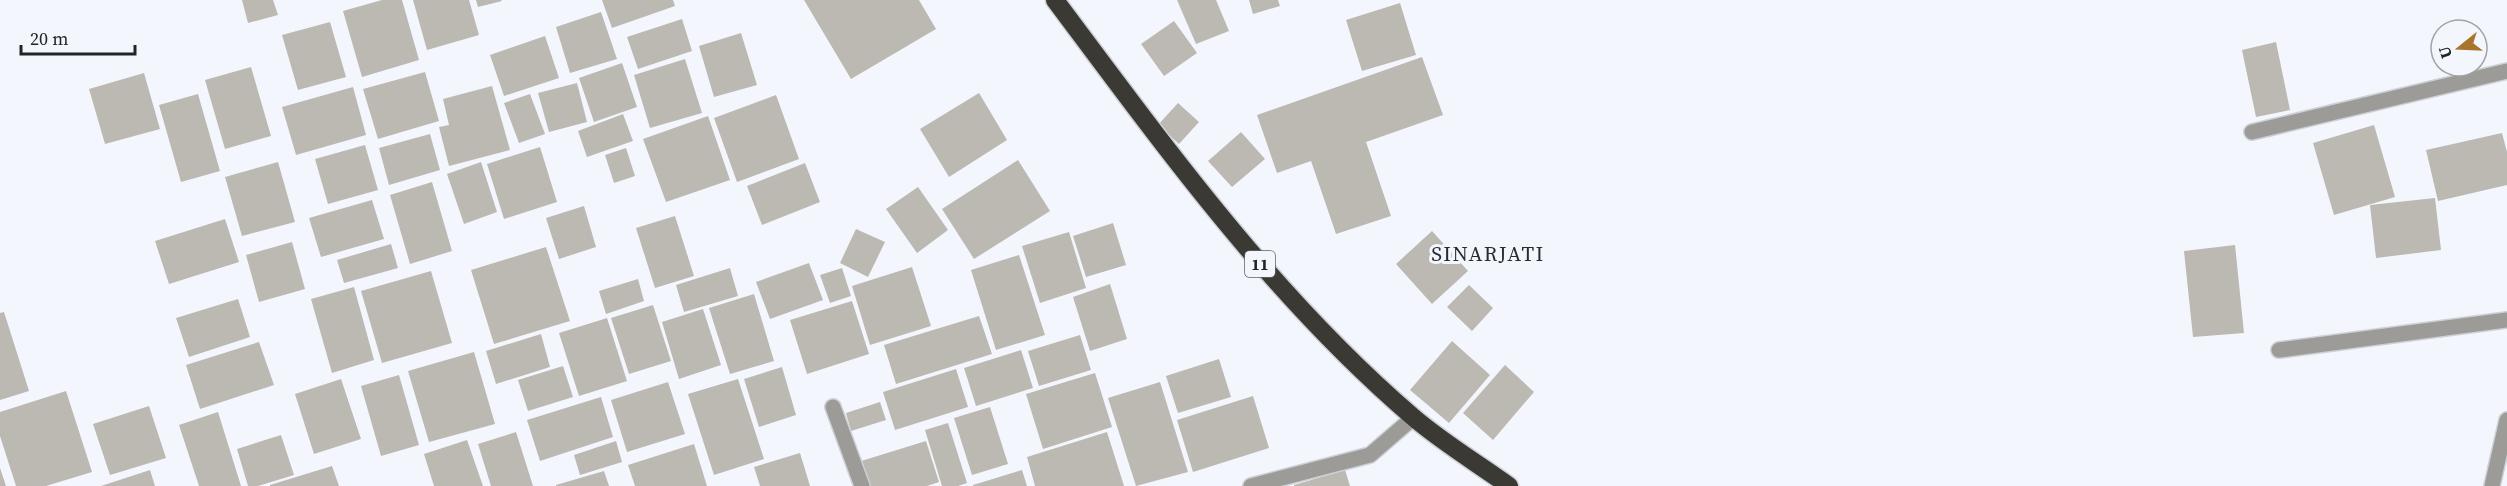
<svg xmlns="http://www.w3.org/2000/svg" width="2507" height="486" viewBox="0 0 2507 486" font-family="'Source Serif 4',serif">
<rect width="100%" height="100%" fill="#f3f7fd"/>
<!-- building -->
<g fill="#bcb8b2">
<path d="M 242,0 L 273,0 L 278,15 L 248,23 Z"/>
<path d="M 382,0 L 402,0 L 419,60 L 362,77 L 343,11 Z"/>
<path d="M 413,0 L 469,0 L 479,35 L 427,50 Z"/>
<path d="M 476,0 L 501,0 L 502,1 L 478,7 Z"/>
<path d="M 602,0 L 673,0 L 675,6 L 612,28 Z"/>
<path d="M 804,0 L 919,0 L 936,29 L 851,79 Z"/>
<path d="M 1177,0 L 1216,0 L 1229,31 L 1196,44 Z"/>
<path d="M 1249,0 L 1278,0 L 1280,6 L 1253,14 Z"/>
<path d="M 1400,3 L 1416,55 L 1362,71 L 1346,20 Z"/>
<path d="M 601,12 L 617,59 L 570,73 L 556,27 Z"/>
<path d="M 682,19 L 692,51 L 638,69 L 627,37 Z"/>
<path d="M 1174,21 L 1197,53 L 1164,76 L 1141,44 Z"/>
<path d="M 330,22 L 346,77 L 298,90 L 282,35 Z"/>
<path d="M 741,33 L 757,85 L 714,97 L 699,46 Z"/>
<path d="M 545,36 L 559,78 L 504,96 L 490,55 Z"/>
<path d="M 2276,42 L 2290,110 L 2256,117 L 2242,50 Z"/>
<path d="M 1422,57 L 1443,115 L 1366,142 L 1391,216 L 1336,234 L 1311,161 L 1277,173 L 1257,115 Z"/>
<path d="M 685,59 L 702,113 L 650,128 L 634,75 Z"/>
<path d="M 622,63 L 637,107 L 594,122 L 579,78 Z"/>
<path d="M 251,67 L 271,136 L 225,149 L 205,80 Z"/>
<path d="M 425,72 L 439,121 L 378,139 L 363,89 Z"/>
<path d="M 144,73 L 160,129 L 105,144 L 89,89 Z"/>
<path d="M 577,83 L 587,122 L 549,132 L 538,93 Z"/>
<path d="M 492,86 L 510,150 L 449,166 L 439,127 L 449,125 L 443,99 Z"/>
<path d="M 353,87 L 366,135 L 296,155 L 282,107 Z"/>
<path d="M 979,93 L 1007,140 L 949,177 L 920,129 Z"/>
<path d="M 198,94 L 220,171 L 181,182 L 159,105 Z"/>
<path d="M 530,94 L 545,134 L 519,143 L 504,103 Z"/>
<path d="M 776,95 L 799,159 L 737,182 L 714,118 Z"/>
<path d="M 1178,103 L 1199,122 L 1179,144 L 1158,125 Z"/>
<path d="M 623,114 L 633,141 L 587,157 L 578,131 Z"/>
<path d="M 708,116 L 730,180 L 666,202 L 643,139 Z"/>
<path d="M 2374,125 L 2395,197 L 2334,215 L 2313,143 Z"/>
<path d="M 1241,132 L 1265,159 L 1232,187 L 1208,161 Z"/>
<path d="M 2502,133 L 2507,152 L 2507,185 L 2438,201 L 2426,150 Z"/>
<path d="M 430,134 L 440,170 L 389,185 L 379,148 Z"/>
<path d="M 365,145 L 378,190 L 328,204 L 315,159 Z"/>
<path d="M 540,147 L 557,202 L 504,219 L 487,164 Z"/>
<path d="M 626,148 L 635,176 L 614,183 L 605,155 Z"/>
<path d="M 1018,160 L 1050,211 L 974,259 L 942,209 Z"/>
<path d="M 278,162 L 295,222 L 242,236 L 225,177 Z"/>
<path d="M 481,162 L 497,212 L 464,224 L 447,174 Z"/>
<path d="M 805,163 L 820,202 L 762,225 L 747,186 Z"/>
<path d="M 432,182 L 452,251 L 410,264 L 390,195 Z"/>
<path d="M 918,187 L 948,230 L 917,253 L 886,209 Z"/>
<path d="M 2435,198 L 2441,250 L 2376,258 L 2370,205 Z"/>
<path d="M 372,200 L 384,239 L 321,257 L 309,218 Z"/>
<path d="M 584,206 L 596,247 L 559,259 L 546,218 Z"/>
<path d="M 675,216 L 694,276 L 655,288 L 636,228 Z"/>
<path d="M 225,219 L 239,262 L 169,284 L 155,241 Z"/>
<path d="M 1113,223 L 1126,265 L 1086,277 L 1073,236 Z"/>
<path d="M 856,229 L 885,242 L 868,277 L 840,263 Z"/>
<path d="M 1432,231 L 1468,271 L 1432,304 L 1396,264 Z"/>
<path d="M 1069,232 L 1086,288 L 1040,303 L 1022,246 Z"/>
<path d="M 292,242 L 305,289 L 259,302 L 246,255 Z"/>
<path d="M 391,244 L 398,268 L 344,283 L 337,260 Z"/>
<path d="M 2235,245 L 2244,333 L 2193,337 L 2184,251 Z"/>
<path d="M 546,247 L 570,321 L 494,344 L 471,270 Z"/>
<path d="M 1019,255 L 1045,335 L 996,350 L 971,270 Z"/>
<path d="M 809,263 L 823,300 L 770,319 L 756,282 Z"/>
<path d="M 912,267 L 931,326 L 870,345 L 852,286 Z"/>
<path d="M 730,268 L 738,296 L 684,312 L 676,285 Z"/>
<path d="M 842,268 L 851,296 L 830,303 L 820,275 Z"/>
<path d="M 431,271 L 452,343 L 382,363 L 361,291 Z"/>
<path d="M 638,279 L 644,301 L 606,314 L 599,291 Z"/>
<path d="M 1110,284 L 1127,339 L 1090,351 L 1073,297 Z"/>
<path d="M 1469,285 L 1493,308 L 1472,331 L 1447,307 Z"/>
<path d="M 354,287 L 374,360 L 332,373 L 311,299 Z"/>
<path d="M 754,294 L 774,361 L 730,374 L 709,308 Z"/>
<path d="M 238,299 L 250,337 L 189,357 L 176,318 Z"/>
<path d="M 852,301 L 869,354 L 807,374 L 790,320 Z"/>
<path d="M 653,305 L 671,361 L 629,374 L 611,318 Z"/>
<path d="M 703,309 L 721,365 L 679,379 L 662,322 Z"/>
<path d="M 4,312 L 29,391 L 0,400 L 0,313 Z"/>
<path d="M 979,316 L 992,354 L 896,384 L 884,345 Z"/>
<path d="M 607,318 L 627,381 L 579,396 L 559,333 Z"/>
<path d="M 541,334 L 550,367 L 496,384 L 486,351 Z"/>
<path d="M 1080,335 L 1091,370 L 1039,386 L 1028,351 Z"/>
<path d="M 1452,341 L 1490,375 L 1449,423 L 1410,390 Z"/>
<path d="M 259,342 L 274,385 L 200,409 L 186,365 Z"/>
<path d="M 1021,350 L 1033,388 L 976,406 L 964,368 Z"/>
<path d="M 474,352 L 495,424 L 429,442 L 408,371 Z"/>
<path d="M 1219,359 L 1231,397 L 1178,413 L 1166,376 Z"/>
<path d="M 1505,365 L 1534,392 L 1493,440 L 1463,413 Z"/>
<path d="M 563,366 L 573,397 L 528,411 L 518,380 Z"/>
<path d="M 782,367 L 796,415 L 759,427 L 744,379 Z"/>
<path d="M 956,369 L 968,407 L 895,430 L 883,392 Z"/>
<path d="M 1095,373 L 1112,427 L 1043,449 L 1026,394 Z"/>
<path d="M 399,375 L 419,445 L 381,456 L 361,386 Z"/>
<path d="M 341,379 L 361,439 L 314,454 L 295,394 Z"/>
<path d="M 738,379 L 764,459 L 714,475 L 688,394 Z"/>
<path d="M 668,382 L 685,434 L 627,452 L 611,400 Z"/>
<path d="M 1160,382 L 1188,472 L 1136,486 L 1108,398 Z"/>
<path d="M 66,391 L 92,472 L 46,486 L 16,486 L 0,436 L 0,412 Z"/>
<path d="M 1253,396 L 1269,448 L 1193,472 L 1177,420 Z"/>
<path d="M 601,397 L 613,437 L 540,461 L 527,420 Z"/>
<path d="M 880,402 L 886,420 L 851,431 L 846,413 Z"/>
<path d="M 149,406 L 166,458 L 110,475 L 93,424 Z"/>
<path d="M 990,407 L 1008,464 L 972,475 L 954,418 Z"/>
<path d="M 218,412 L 241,486 L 199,486 L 179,425 Z"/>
<path d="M 948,423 L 967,483 L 958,486 L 942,486 L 925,430 Z"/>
<path d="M 516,432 L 533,486 L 491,486 L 478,444 Z"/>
<path d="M 1107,432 L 1124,486 L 1035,486 L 1027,457 Z"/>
<path d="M 281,435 L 294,475 L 258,486 L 248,486 L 237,449 Z"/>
<path d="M 467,440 L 483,486 L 434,486 L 424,454 Z"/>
<path d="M 616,441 L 622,462 L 580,475 L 574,455 Z"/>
<path d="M 926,441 L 939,482 L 927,486 L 865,486 L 858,462 Z"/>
<path d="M 694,444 L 707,486 L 635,486 L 628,465 Z"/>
<path d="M 800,453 L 810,486 L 760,486 L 754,467 Z"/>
<path d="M 332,466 L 339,486 L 270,486 L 270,485 Z"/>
<path d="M 0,468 L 6,486 L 0,486 Z"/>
<path d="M 150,470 L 155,486 L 101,486 Z"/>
<path d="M 1022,470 L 1027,486 L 973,486 L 973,485 Z"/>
<path d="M 1345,470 L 1350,486 L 1294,486 L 1294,485 Z"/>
<path d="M 604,471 L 609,486 L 556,486 L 556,485 Z"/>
</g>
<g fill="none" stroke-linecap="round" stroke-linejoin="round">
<!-- minor casing -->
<g stroke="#cdd1d6" stroke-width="18">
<g id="minor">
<path d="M 2252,132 L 2507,71"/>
<path d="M 2279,350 L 2507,320"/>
<path d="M 833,407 L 862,486"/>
<path d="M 1251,486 L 1370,455 L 1414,417"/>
<path d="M 2492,486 L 2507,420"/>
</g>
</g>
<!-- highway casing -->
<g stroke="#cdd1d6" stroke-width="21">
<path id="highway" d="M 1055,0 C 1165,147 1272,296 1413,417 C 1442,442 1477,463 1509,486"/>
</g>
<!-- minor -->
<use href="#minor" stroke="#9c9b98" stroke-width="15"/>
<!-- highway -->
<use href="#highway" stroke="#3a3933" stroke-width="18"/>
</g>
<g text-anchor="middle" stroke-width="6" stroke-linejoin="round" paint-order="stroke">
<!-- shield labels -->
<rect fill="#f3f7fd" stroke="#616366" stroke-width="1.5" x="1245" y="251" width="30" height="26" rx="4.5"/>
<g font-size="16" font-weight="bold" fill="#222426">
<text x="1260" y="270">11</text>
</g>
<!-- quarter labels -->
<g font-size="21" letter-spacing="1.5" fill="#282b30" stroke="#f3f7fd">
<text x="1488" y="261">SINARJATI</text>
</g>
</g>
<!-- north arrow -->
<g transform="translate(2459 48) rotate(252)"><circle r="28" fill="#f3f7fd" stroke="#9fa3a7" stroke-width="1.5"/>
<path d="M0-4.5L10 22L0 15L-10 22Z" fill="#a7752b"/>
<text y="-9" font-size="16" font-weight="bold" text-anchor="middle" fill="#222426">U</text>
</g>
<!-- scale -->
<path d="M21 45v9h114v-9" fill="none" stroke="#222426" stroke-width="3"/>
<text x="30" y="45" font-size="18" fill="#222426" stroke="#f3f7fd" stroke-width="4.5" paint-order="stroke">20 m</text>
</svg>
